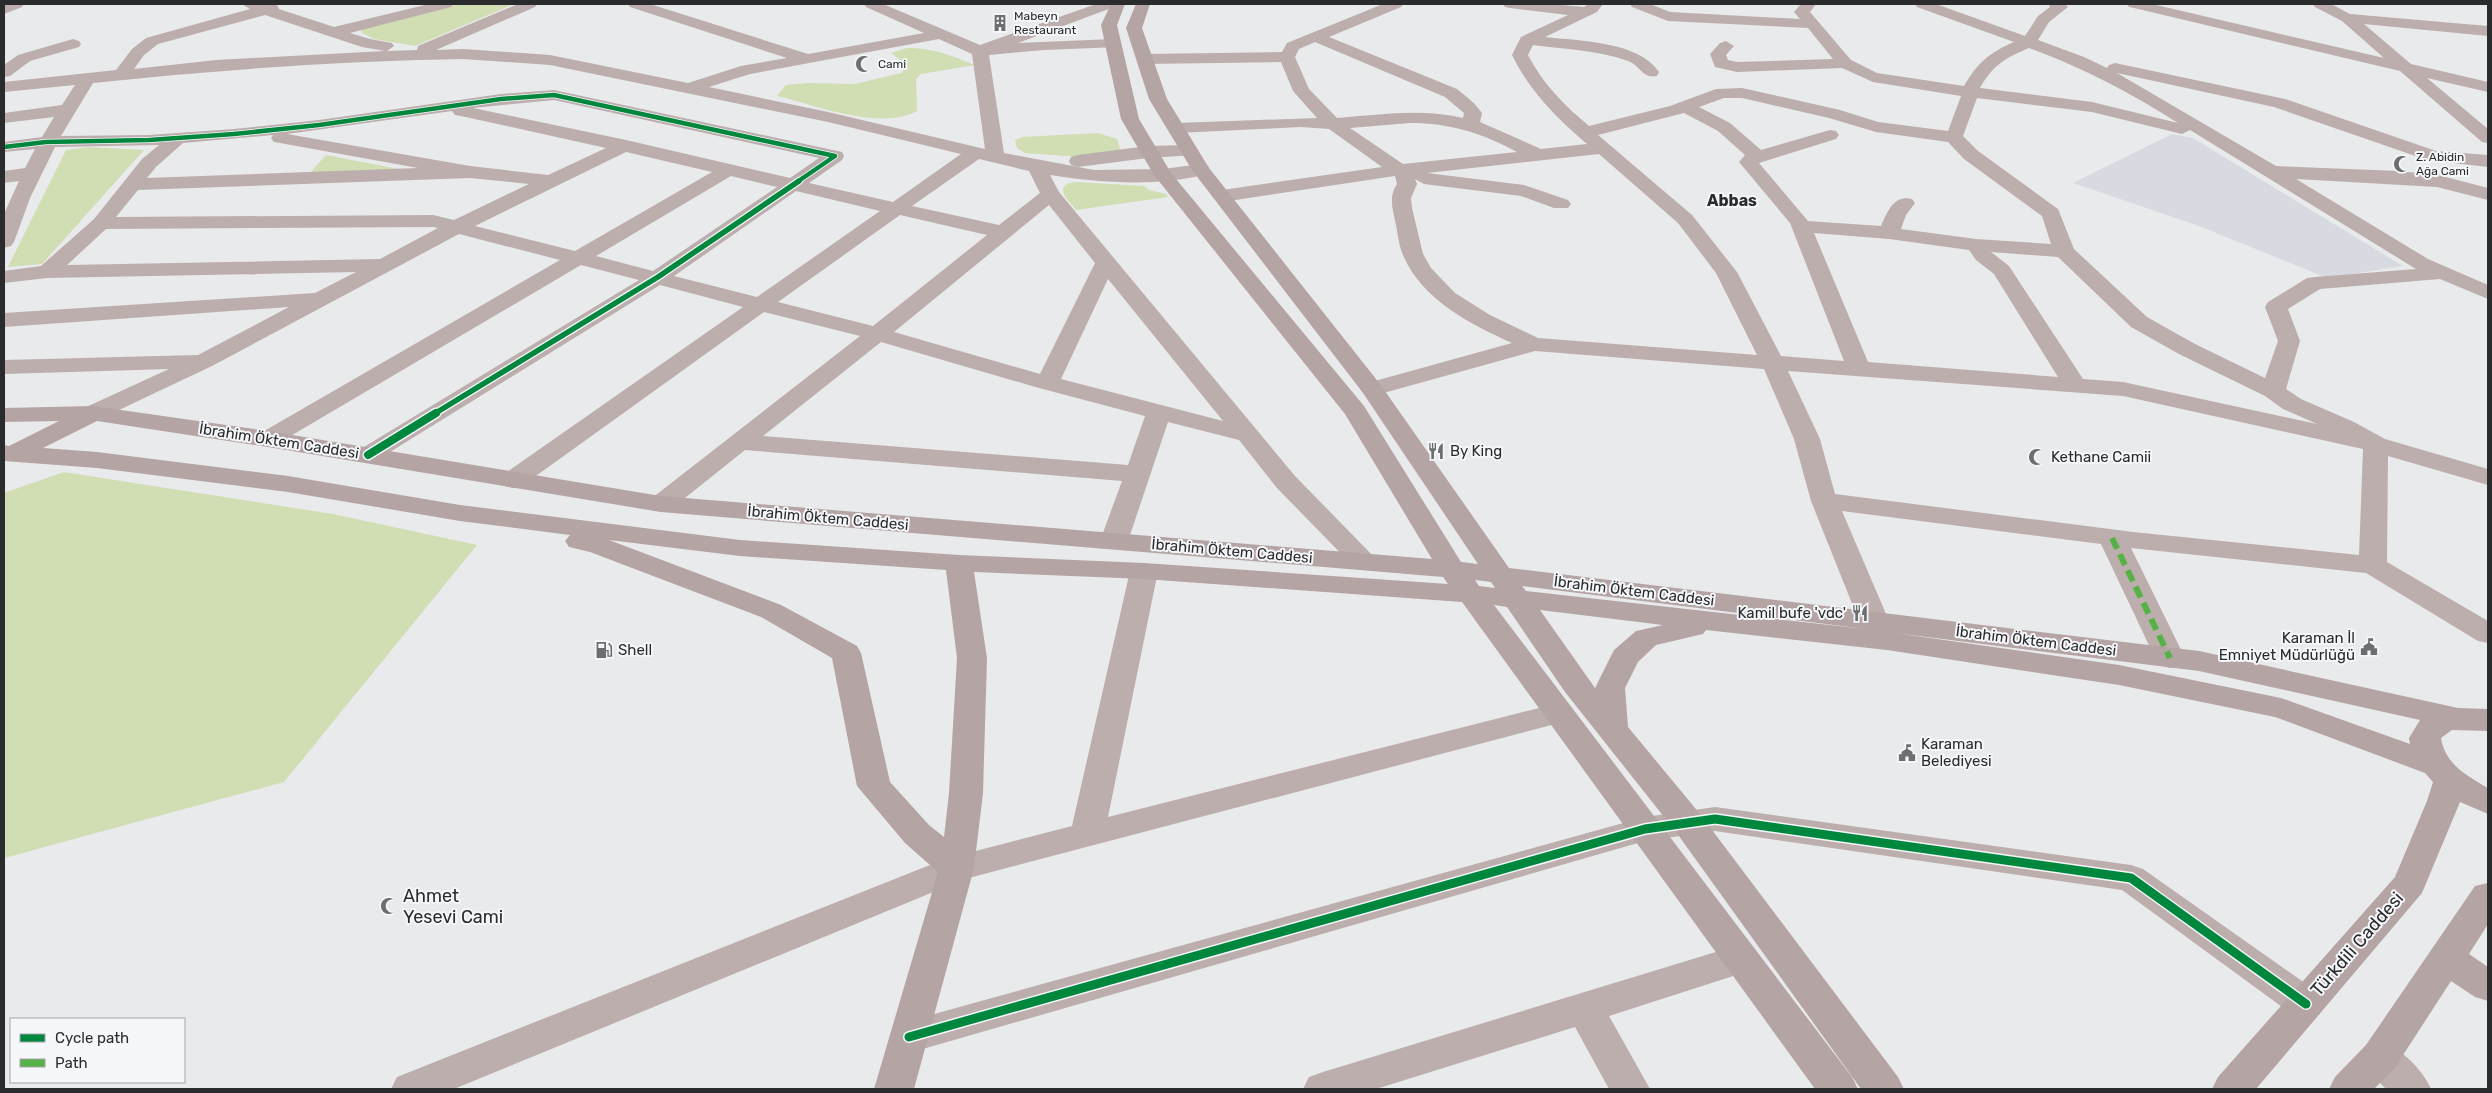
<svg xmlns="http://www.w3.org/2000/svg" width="2492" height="1093" viewBox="0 0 2492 1093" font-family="Rubik,sans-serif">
<rect width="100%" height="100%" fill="#e9eaec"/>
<!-- built -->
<path fill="#d7dbe1" d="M 2172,134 L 2193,138 L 2403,266 L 2327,278 L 2199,226 L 2073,183 Z"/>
<!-- green -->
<g fill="#d1ddb3">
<path d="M 458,4 L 514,4 L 415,46 L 374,39 L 361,32 L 363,28 Z"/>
<path d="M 907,48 C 931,47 953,56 975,65 L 921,74 L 916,79 L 917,111 C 880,131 815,105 777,96 L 786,85 L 806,83 L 854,84 L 902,73 L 906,64 L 891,53 Z"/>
<path d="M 1098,133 L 1117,139 L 1121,152 L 1094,158 L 1025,153 L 1017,148 L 1015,140 L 1023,137 Z"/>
<path d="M 88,147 L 144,150 L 42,264 L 8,267 L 66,150 Z"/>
<path d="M 326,155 L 409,171 L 307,176 Z"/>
<path d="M 1075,182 L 1144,186 L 1149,190 L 1166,194 L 1168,197 L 1076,210 L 1064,195 L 1063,188 L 1067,184 Z"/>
<path d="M 64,472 L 333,514 L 477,545 L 284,782 L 4,858 L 4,493 Z"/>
</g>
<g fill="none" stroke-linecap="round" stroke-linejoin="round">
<!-- minor -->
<g fill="#bcaeac" fill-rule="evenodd">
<path d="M 4,4 L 24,4 L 22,7 L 4,14 Z"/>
<path d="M 242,4 L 277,5 L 279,9 L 334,27 L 429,4 L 453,4 L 451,7 L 350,33 L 370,39 L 392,43 L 394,46 L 387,51 L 417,50 L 418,46 L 518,4 L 537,4 L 535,7 L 436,50 L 463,49 L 550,55 L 688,83 L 741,66 L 787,58 L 630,7 L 628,4 L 650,4 L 808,54 L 924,33 L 866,7 L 864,4 L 883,4 L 980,45 L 1096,4 L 1116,4 L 1114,7 L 1018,43 L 1113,39 L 1121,44 L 1119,47 L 1044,50 L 989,55 L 1004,153 L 1094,170 L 1163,169 L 1201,164 L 1208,166 L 1210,170 L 1208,174 C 1157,187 1101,183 1050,175 L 1059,192 L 1295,476 L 1379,562 L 1375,568 L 1365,570 L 1355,568 L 1277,488 L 1239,440 L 1168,422 L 1128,541 L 1124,547 L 1114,549 L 1104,547 L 1100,541 L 1122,481 L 745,450 L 670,510 L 661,512 L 652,510 L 648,504 L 652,498 L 860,336 L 764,312 L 522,486 L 513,488 L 504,486 L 500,480 L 504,474 L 743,307 L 660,285 L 377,460 L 368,463 L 359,460 L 355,455 L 359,450 L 639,280 L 581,265 L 277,444 L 268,447 L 259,444 L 255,439 L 259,434 L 560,260 L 459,234 L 212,366 L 102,418 L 93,420 L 84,418 L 81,413 L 84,408 L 169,369 L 4,374 L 4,360 L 198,355 L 289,307 L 4,327 L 4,313 L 315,293 L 356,272 L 47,278 L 4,283 L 4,271 L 41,266 L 94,219 L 142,159 L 159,145 L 55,147 L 30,198 L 14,242 L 11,246 L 4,248 L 4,214 L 19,181 L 4,183 L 4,171 L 25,168 L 35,149 L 4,152 L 4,142 L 42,137 L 54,117 L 4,123 L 4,113 L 62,105 L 75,85 L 4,92 L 4,82 L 116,70 L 132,49 L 146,38 L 250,9 ZM 265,15 L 362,47 L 385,51 L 216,60 L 134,69 L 144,55 L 158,44 ZM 939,39 L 972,54 L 985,149 L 828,112 L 709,87 L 750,74 ZM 463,59 L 550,65 L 828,122 L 961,154 L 893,202 L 809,183 L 842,160 L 844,156 L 842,152 L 554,90 L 501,94 L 319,120 L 234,129 L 149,135 L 61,136 L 93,83 C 217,70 339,61 463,59 ZM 554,100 L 819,158 L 790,178 L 626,140 L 473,108 ZM 452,111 L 455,115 L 461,116 L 606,148 L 548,175 L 470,166 L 287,134 ZM 273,135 L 271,138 L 274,142 L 280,143 L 418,168 L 147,178 L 156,167 L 183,143 ZM 626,152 L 712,172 L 575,251 L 475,226 ZM 979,159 L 1029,171 L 1040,193 L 999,225 L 912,206 ZM 731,176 L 777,187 L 653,271 L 596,256 ZM 470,178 L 529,184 L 454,220 L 433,215 L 116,217 L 138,190 ZM 796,191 L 880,211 L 757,297 L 674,276 ZM 1049,205 L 1095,263 L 1040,374 L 894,332 ZM 900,215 L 987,235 L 873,326 L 778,302 ZM 433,227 L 438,228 L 380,259 L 67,265 L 106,229 ZM 1108,279 L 1223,421 L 1061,379 ZM 881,342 L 1039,388 L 1145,416 L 1128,465 L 763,436 Z"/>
<path d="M 1383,4 L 1403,4 L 1401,7 L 1329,37 L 1457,89 C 1467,97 1475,103 1482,113 L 1480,122 L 1541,149 L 1587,144 C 1557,118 1530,92 1512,55 L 1521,37 L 1568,15 L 1510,8 L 1505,7 L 1503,4 L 1550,4 L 1584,7 L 1588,4 L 1603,4 L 1597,12 L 1545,37 C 1580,41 1638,41 1659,72 L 1657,76 C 1642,79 1640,65 1628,61 C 1598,50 1564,49 1533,45 L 1528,55 C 1543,84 1564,105 1589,126 L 1670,106 L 1716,89 L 1742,88 L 1840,110 L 1878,122 L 1948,131 L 1961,96 L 1873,82 L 1842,68 L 1737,72 L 1715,67 L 1710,54 L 1720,43 L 1726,41 L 1734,46 L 1726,55 L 1728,60 L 1737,62 L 1833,59 L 1808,28 L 1668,21 L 1632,7 L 1630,4 L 1650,4 L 1670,12 L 1800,19 L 1794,12 L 1801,4 L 1816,4 L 1810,12 L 1851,60 L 1877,73 L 1964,86 C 1978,62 1989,53 2014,42 L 1917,7 L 1915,4 L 1936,4 L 2025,36 L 2038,16 L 2050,7 L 2049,4 L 2065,4 L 2068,7 L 2049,22 L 2038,40 L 2084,57 L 2107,68 L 2109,65 L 2115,63 L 2285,99 L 2436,151 L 2488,155 L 2488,167 L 2427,160 L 2274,107 L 2117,73 L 2276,166 L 2398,171 L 2438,175 L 2488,188 L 2488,200 L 2437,187 L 2296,179 L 2428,259 L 2488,285 L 2488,299 L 2440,279 L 2320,289 L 2288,309 L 2300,341 L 2286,389 L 2301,399 L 2354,422 L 2385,439 L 2488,469 L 2488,485 L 2388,456 L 2387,562 L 2488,621 L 2488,643 L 2478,641 L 2366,573 L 2131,548 L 2185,658 L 2181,665 L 2170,668 L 2159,665 L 2155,658 L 2101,544 L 1842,511 L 1889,621 L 1902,641 L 1897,648 L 1887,650 L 1877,648 L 1859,621 L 1811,501 L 1794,439 L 1764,369 L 1535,351 L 1380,394 L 1372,396 L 1364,394 L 1360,389 L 1364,384 L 1512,343 C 1470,324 1422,300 1403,255 C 1399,246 1398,235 1396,225 C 1393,210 1388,197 1397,184 L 1395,176 L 1222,202 L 1215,200 L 1212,196 L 1215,192 L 1222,190 L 1382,167 L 1329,129 L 1301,127 L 1176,133 L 1170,132 L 1167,128 L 1170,124 L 1176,123 L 1317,118 L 1293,91 L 1281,62 L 1145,64 L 1137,59 L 1145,54 L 1282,52 L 1287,43 ZM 1315,42 L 1445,97 L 1464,113 L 1463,118 C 1421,108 1379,115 1337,118 L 1309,89 L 1295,57 L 1299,49 ZM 2029,48 C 2082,67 2130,93 2178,123 L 2092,102 L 1980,88 C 1993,65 2005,58 2029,48 ZM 1724,98 L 1742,98 L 1829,118 L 1876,132 L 1948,142 L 1964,159 L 2042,216 L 2051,244 L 1976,239 L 1901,229 L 1906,215 L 1915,203 L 1912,199 C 1894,194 1887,212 1881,226 L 1808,221 L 1759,163 L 1836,139 L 1839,135 L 1836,131 L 1830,130 L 1761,150 L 1730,123 L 1699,107 ZM 1977,98 L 2092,112 L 2182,134 L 2190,130 L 2416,269 L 2315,277 L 2307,278 L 2268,302 L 2265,307 L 2278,341 L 2265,378 L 2195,344 L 2147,317 L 2074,249 L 2058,209 L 1978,151 L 1963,136 ZM 1684,113 L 1718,131 L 1745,155 L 1739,162 L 1790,223 L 1844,361 L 1781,356 L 1737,272 L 1692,215 L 1598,135 ZM 1410,123 C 1450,123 1482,133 1517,152 L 1403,164 L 1350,128 ZM 1599,154 L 1678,223 L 1716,273 L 1757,355 L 1538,338 L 1490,315 L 1455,293 L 1431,268 L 1423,254 L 1412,208 L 1411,198 L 1417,184 L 1415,179 L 1424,184 L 1521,196 L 1554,208 L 1568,208 L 1571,204 L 1568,200 L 1524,185 L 1427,173 ZM 1814,233 L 1889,239 L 1969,250 L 1976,260 L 1994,274 L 2058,377 L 1868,362 ZM 1991,252 L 2058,257 L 2131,327 L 2179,354 L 2265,396 L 2283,409 L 2317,424 L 2123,382 L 2083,379 L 2009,266 ZM 1788,371 L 2123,396 L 2363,449 L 2359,555 L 2133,532 L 1835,494 L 1820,439 Z"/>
<path d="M 2127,4 L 2152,4 L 2384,58 L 2342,21 L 2315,7 L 2313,4 L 2331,4 L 2350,14 L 2488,26 L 2488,36 L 2364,24 L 2411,64 L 2488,82 L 2488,92 L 2427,78 L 2488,129 L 2488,143 L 2482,142 L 2400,71 L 2134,8 L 2129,7 Z"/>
<path d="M 73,39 L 79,41 L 81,44 L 79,47 L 30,61 L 10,76 L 4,77 L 4,65 L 18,55 Z"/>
<path d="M 1189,145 L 1195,147 L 1198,151 L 1195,155 L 1148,158 L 1078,167 L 1071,165 L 1069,161 L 1071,157 L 1078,155 L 1148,146 Z"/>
<path d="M 1144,563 L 1154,565 L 1158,571 L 1108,817 L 1559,703 L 1570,706 L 1575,713 L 1570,720 L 1559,723 L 965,879 L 454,1089 L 391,1089 L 397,1077 L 945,859 L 1072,826 L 1130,571 L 1134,565 Z"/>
<path d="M 1715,807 L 2131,865 L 2143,869 L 2319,993 L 2325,1004 L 2319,1015 L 2306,1019 L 2293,1015 L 2122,890 L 1715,831 L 1645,841 L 909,1053 L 895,1048 L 890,1037 L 895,1026 L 909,1021 L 1645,817 Z"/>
<path d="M 1742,944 L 1755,949 L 1761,959 L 1755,969 L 1609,1016 L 1650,1089 L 1609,1089 L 1575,1027 L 1376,1089 L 1303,1089 L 1309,1077 L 1323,1072 Z"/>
<path d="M 2380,1041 C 2401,1048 2422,1069 2431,1089 L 2386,1089 L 2366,1069 L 2360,1057 L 2366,1045 Z"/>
</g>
<!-- major -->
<g fill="#b4a4a4" fill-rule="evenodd">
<path d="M 1111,4 L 1125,4 L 1117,25 L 1139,119 L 1171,173 L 1364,406 L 1461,562 L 1478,564 L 1363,393 L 1192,170 L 1149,99 L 1126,28 L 1136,4 L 1150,4 L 1142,28 L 1167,99 L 1209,168 L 1380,384 L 1509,568 L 2199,651 L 2458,708 L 2488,709 L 2488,731 L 2452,730 L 2441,738 C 2445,764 2467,776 2488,788 L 2488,814 L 2460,802 L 2422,893 L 2256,1089 L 2212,1089 L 2218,1077 L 2395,877 L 2427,801 L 2433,782 L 2425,773 L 2275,717 L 2119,685 L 1887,650 L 1706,630 L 1703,634 L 1656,645 L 1638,662 L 1625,688 L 1628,727 L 1700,814 L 1898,1077 L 1904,1089 L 1861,1089 L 1676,832 L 1565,692 L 1507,607 L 1494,605 L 1852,1077 L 1858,1089 L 1815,1089 L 1462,602 L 1144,579 L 974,572 L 987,658 L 983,793 L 974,868 L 914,1089 L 874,1089 L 938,872 L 905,843 L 857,786 L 832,658 L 761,617 L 590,552 L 569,547 L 565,541 L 570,535 L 460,521 L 288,492 L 97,468 L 4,461 L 4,445 L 9,446 L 59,421 L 4,422 L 4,408 L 93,406 L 268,431 L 661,496 L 1432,559 L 1345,414 L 1154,175 L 1121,119 L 1101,25 ZM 97,421 L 268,447 L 661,512 L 1443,577 L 1448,584 L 1144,563 L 959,555 L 740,540 L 460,505 L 288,476 L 97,452 L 43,448 ZM 609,540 L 740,556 L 946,570 L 957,658 L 949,793 L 944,837 L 929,825 L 890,782 L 861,653 L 857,646 L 781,605 ZM 1475,580 L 1491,582 L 1495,588 L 1479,586 ZM 1522,586 L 1874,630 L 1875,630 L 1526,591 ZM 1540,610 L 1663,625 L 1636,631 L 1614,650 L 1595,688 ZM 1895,633 L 2199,671 L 2420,720 L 2409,738 L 2410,744 L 2281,698 L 2119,665 Z"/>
<path d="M 2488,883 L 2488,924 L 2469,954 L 2488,967 L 2488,1001 L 2475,997 L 2451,981 L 2394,1069 L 2374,1089 L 2329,1089 L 2335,1077 L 2366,1045 L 2475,886 Z"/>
</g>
<!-- quiet -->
<path stroke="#56b246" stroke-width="6" stroke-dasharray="12 6" stroke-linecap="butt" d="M 2112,538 L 2170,658"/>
<!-- cycleway-far3 casing -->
<g stroke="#f5f7fb" stroke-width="6">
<path id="cycleway-far3" d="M 4,147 L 46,142 L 149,140 L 234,134 L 319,125 L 501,99 L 554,95 L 835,156 L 797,182"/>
</g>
<!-- cycleway-far2 casing -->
<g stroke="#f5f7fb" stroke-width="8">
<path id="cycleway-far2" d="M 434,414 L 658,277 L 799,181"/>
</g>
<!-- cycleway-far1 casing -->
<g stroke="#f5f7fb" stroke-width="11">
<path id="cycleway-far1" d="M 368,455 L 436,413"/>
</g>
<!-- cycleway casing -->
<g stroke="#f5f7fb" stroke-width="12">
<path id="cycleway" d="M 909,1037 L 1645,829 L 1715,819 L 2131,878 L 2306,1004"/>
</g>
<!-- cycleway-far3 -->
<use href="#cycleway-far3" stroke="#00873e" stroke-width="4.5"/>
<!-- cycleway-far2 -->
<use href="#cycleway-far2" stroke="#00873e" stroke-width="5.5"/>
<!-- cycleway-far1 -->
<use href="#cycleway-far1" stroke="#00873e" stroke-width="8"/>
<!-- cycleway -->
<use href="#cycleway" stroke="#00873e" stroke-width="9"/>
</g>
<!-- icons -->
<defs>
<g id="building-bare" transform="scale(1.35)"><path d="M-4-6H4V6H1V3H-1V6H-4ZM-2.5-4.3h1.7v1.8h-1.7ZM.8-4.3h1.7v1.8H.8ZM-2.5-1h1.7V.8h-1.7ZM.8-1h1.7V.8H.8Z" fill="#6d6e70" stroke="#f5f7fb" stroke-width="2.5" paint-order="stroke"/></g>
<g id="mosque-bare" transform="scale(1.35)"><path d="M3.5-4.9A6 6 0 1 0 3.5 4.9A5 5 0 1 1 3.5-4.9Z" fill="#6d6e70" stroke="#f5f7fb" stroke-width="2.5" paint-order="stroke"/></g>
<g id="restaurant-bare" transform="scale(1.35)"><path d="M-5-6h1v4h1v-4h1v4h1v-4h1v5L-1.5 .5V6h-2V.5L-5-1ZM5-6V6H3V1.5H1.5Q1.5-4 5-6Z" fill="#6d6e70" stroke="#f5f7fb" stroke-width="2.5" paint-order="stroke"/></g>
<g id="civic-bare" transform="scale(1.35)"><path d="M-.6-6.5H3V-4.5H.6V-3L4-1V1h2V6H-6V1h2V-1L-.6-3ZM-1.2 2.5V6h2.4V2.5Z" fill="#6d6e70" stroke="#f5f7fb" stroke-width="2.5" paint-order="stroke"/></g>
<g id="fuel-bare" transform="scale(1.35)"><path d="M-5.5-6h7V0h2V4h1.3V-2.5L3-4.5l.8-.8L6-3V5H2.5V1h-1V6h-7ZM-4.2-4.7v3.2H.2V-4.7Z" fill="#6d6e70" stroke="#f5f7fb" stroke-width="2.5" paint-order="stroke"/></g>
</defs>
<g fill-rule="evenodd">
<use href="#building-bare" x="1000" y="23"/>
<use href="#mosque-bare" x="864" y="64"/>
<use href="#mosque-bare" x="2402" y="164"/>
<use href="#restaurant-bare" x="1436" y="451"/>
<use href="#mosque-bare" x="2037" y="457"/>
<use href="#restaurant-bare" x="1860" y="613"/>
<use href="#civic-bare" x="2369" y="647"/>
<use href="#fuel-bare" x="604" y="650"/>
<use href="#civic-bare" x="1907" y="753"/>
<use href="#mosque-bare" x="389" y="906"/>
</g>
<g text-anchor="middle" stroke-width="4" stroke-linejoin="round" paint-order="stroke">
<!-- far-poi labels -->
<g font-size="12" fill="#2a2b2d" stroke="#f5f7fb" text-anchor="start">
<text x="1014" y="20">Mabeyn<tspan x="1014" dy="14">Restaurant</tspan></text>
<text x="878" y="68">Cami</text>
<text x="2416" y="161">Z. Abidin<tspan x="2416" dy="14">Ağa Cami</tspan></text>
</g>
<!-- street labels -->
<g font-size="15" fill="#2a2b2d" stroke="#f5f7fb">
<text transform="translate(279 441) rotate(9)" y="5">İbrahim Öktem Caddesi</text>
<text transform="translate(828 518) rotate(5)" y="5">İbrahim Öktem Caddesi</text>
<text transform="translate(1232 551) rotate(5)" y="5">İbrahim Öktem Caddesi</text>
<text transform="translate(1634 591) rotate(7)" y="5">İbrahim Öktem Caddesi</text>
<text transform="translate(2036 641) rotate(7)" y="5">İbrahim Öktem Caddesi</text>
</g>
<!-- poi labels -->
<g font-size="15" fill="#2a2b2d" stroke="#f5f7fb" text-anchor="start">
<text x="1450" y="456">By King</text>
<text x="2051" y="462">Kethane Camii</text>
<text x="1846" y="618" text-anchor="end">Kamil bufe 'vdc'</text>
<text x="2355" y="643" text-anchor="end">Karaman İl<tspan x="2355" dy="17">Emniyet Müdürlüğü</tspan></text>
<text x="618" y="655">Shell</text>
<text x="1921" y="749">Karaman<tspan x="1921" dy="17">Belediyesi</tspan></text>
</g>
<!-- far-district labels -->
<g font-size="16" font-weight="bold" fill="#292b2d" stroke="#f5f7fb">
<text x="1732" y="206">Abbas</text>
</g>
<!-- near-poi labels -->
<g font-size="18" fill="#2a2b2d" stroke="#f5f7fb" text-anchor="start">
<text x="403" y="902">Ahmet<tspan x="403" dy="21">Yesevi Cami</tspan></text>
</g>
<!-- near-street labels -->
<g font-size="18" fill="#2a2b2d" stroke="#f5f7fb">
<text transform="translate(2357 944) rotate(-49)" y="6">Türkdili Caddesi</text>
</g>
</g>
<!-- border -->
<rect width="2492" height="1093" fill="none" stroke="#2a2b2d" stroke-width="10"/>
<!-- legend -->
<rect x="10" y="1018" width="175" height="65" fill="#f5f7fb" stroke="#a4a5a9"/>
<rect x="20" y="1034" width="25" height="8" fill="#00873e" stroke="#a4a5a9"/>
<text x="55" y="1043" font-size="15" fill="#2a2b2d">Cycle path</text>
<rect x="20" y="1059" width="25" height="8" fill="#56b246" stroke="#a4a5a9"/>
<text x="55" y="1068" font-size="15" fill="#2a2b2d">Path</text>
</svg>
